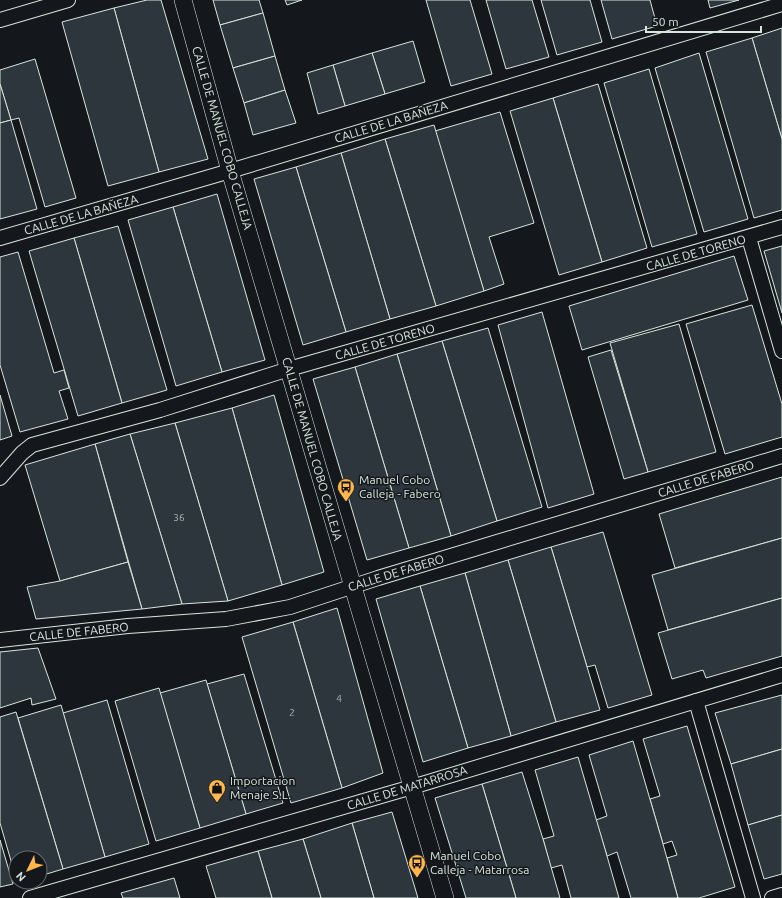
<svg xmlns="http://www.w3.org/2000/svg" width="782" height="898" viewBox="0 0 782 898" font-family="Ubuntu,sans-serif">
<rect width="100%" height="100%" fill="#14181c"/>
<!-- building -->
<g fill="#2c363c" stroke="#d8e6dc">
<path d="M 147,0 L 161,0 L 208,159 L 159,172 L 114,8 Z"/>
<path d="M 213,0 L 259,0 L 263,13 L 220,25 Z"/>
<path d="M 285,0 L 302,0 L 287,5 Z"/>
<path d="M 426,0 L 470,0 L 492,74 L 451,86 Z"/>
<path d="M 486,0 L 532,0 L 549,57 L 506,69 Z"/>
<path d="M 541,0 L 590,0 L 602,42 L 557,55 Z"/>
<path d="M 601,0 L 650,0 L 657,26 L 612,39 Z"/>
<path d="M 708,0 L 739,0 L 710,8 Z"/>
<path d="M 114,8 L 159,172 L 108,186 L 62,22 Z"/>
<path d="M 263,13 L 275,56 L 233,68 L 220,25 Z"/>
<path d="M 782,28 L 782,139 L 752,38 Z"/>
<path d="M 752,38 L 782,139 L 782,210 L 754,218 L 706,52 Z"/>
<path d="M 413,41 L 425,82 L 385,94 L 372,53 Z"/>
<path d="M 372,53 L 385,94 L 345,106 L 333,65 Z"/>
<path d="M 699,53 L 748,219 L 704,232 L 655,68 Z"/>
<path d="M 275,56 L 285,90 L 244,103 L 233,68 Z"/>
<path d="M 35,59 L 76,198 L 45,207 L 19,118 L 11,120 L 0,84 L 0,70 Z"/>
<path d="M 333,65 L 345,106 L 318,114 L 307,73 Z"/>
<path d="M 649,69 L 697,234 L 652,247 L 604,83 Z"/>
<path d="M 0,84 L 11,120 L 0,123 Z"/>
<path d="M 598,84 L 647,248 L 602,262 L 553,98 Z"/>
<path d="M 285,90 L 296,123 L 253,135 L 244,103 Z"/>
<path d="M 553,98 L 602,262 L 559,275 L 510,111 Z"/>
<path d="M 500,112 L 534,223 L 489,237 L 504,284 L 484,291 L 435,131 Z"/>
<path d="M 11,120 L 37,209 L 0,219 L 0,123 Z"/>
<path d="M 434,125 L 484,291 L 436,306 L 385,139 Z"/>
<path d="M 385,139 L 436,306 L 390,319 L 341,153 Z"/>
<path d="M 341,153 L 390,319 L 346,332 L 296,167 Z"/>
<path d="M 296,167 L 346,332 L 303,345 L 254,179 Z"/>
<path d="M 217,194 L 265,360 L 222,372 L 173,207 Z"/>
<path d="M 173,207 L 222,372 L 176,386 L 128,220 Z"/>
<path d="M 118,226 L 167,390 L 122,403 L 74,238 Z"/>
<path d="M 74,238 L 122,403 L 78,416 L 29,251 Z"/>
<path d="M 782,246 L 782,313 L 764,251 Z"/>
<path d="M 18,252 L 54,373 L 64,370 L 69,388 L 59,391 L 68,419 L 20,432 L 0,365 L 0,257 Z"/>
<path d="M 734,256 L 748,300 L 582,350 L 569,306 Z"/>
<path d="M 752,305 L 782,404 L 782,437 L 725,454 L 686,324 Z"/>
<path d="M 542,312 L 594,494 L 548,508 L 498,325 Z"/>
<path d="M 679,324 L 716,452 L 648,472 L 610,343 Z"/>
<path d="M 488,328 L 542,507 L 497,521 L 442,341 Z"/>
<path d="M 442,341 L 497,521 L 451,536 L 397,354 Z"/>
<path d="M 611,350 L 648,472 L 624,479 L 588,357 Z"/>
<path d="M 397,354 L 451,536 L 409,548 L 355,367 Z"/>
<path d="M 355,367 L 409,548 L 367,560 L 313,379 Z"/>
<path d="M 0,395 L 12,436 L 0,440 Z"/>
<path d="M 274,395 L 324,572 L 282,585 L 232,408 Z"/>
<path d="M 232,408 L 282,585 L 228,601 L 175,423 Z"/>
<path d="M 175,423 L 228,601 L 182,604 L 130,434 Z"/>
<path d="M 130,434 L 182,604 L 142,609 L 95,444 Z"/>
<path d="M 95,444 L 128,562 L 60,581 L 25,465 Z"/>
<path d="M 782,477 L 782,538 L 675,568 L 659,514 Z"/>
<path d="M 603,532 L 652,695 L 608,708 L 595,665 L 587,667 L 551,547 Z"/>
<path d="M 782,538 L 782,598 L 668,630 L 652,575 Z"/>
<path d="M 551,547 L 600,710 L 556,722 L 508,560 Z"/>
<path d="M 508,560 L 556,722 L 511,736 L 465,573 Z"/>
<path d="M 128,562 L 142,609 L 36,619 L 27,587 L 60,581 Z"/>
<path d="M 465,573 L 511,736 L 468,748 L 420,586 Z"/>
<path d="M 420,586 L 468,748 L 423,762 L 376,599 Z"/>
<path d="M 782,598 L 782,656 L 706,678 L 703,670 L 672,679 L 658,633 Z"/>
<path d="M 337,608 L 383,773 L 342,788 L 293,622 Z"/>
<path d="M 293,622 L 342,788 L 291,803 L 242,637 Z"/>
<path d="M 38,648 L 56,699 L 32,705 L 31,698 L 0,708 L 0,652 Z"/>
<path d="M 244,674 L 283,803 L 246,814 L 207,684 Z"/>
<path d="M 206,680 L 246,814 L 200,828 L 160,693 Z"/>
<path d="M 159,688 L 200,828 L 156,841 L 115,701 Z"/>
<path d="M 782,695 L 782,749 L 731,764 L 715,713 Z"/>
<path d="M 107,700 L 149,844 L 105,857 L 63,713 Z"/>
<path d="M 61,705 L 105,857 L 63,869 L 18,718 Z"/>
<path d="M 16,712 L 63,869 L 40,876 L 40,858 L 16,858 L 16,878 L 0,823 L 0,717 Z"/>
<path d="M 687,726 L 735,887 L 699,898 L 678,898 L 667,858 L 677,855 L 672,841 L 663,844 L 650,799 L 660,796 L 643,739 Z"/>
<path d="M 633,741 L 663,844 L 678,898 L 631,898 L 617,852 L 607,856 L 596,820 L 607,816 L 589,755 Z"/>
<path d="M 782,749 L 782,815 L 748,825 L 731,764 Z"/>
<path d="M 578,757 L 607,856 L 619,898 L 571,898 L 562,865 L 551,868 L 543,839 L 554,836 L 535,770 Z"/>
<path d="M 522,772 L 543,839 L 560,898 L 516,898 L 482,784 Z"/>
<path d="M 482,784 L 516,898 L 466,898 L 435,798 Z"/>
<path d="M 392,812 L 418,898 L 374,898 L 352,823 Z"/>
<path d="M 782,815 L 782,874 L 764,879 L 748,825 Z"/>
<path d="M 352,823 L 374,898 L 321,898 L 303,839 Z"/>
<path d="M 303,839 L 321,898 L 272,898 L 258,851 Z"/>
<path d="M 0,840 L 13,884 L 0,887 Z"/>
<path d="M 258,851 L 272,898 L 216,898 L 206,866 Z"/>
<path d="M 174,878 L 180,898 L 123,898 L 121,893 Z"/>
</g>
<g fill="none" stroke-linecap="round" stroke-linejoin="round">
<!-- minor casing -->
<g stroke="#d8e6dc" stroke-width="16">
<g id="minor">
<path d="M 0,20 L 68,0"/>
<path d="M 0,238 L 230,171 L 782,4"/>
<path d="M 749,238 L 782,351"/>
<path d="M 0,478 L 22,453 L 32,445 L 160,410 L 289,369 L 782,227"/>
<path d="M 0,640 L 128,626 L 226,619 L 290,607 L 378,578 L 782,456"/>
<path d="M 696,701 L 753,898"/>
<path d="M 30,898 L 412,787 L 782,675"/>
<path d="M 772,898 L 782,895"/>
</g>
</g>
<!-- tertiary casing -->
<g stroke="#d8e6dc" stroke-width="18">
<path id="tertiary" d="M 183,0 L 230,171 L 445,898"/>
</g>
<!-- minor -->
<use href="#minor" stroke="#14181c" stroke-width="14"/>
<!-- tertiary -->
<use href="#tertiary" stroke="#14181c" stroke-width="17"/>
</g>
<!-- icons -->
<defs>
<g id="bus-pin" transform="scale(0.9)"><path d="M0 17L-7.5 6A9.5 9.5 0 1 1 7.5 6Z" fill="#ffb74d" stroke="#14181c"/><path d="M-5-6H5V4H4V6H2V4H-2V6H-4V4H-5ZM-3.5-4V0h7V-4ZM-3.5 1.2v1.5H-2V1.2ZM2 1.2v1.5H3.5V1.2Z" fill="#111"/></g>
<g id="shop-pin" transform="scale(0.9)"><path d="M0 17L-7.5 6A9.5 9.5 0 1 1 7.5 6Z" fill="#ffb74d" stroke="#14181c"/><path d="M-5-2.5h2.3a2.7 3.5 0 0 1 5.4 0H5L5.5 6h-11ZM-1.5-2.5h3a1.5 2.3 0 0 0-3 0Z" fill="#111"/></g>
</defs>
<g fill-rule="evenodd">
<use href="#bus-pin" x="346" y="487"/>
<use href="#shop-pin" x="217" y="788"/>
<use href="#bus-pin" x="417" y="863"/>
</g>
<g text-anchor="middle" stroke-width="3" stroke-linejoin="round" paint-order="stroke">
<!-- number labels -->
<g font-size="10" fill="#adbab4">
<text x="179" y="521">36</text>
<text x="339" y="702">4</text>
<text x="292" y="716">2</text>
</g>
<!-- street labels -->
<g font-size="12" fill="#d8e6dc" stroke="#14181c">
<text transform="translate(391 122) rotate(-17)" y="4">CALLE DE LA BAÑEZA</text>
<text transform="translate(222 138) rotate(74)" y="4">CALLE DE MANUEL COBO CALLEJA</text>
<text transform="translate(81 215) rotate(-16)" y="4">CALLE DE LA BAÑEZA</text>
<text transform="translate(696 253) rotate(-16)" y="4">CALLE DE TORENO</text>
<text transform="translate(385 342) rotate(-16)" y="4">CALLE DE TORENO</text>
<text transform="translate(312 449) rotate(74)" y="4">CALLE DE MANUEL COBO CALLEJA</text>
<text transform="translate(706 479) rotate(-17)" y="4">CALLE DE FABERO</text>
<text transform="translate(396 573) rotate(-17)" y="4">CALLE DE FABERO</text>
<text transform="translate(79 632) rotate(-6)" y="4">CALLE DE FABERO</text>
<text transform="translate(407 788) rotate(-17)" y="4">CALLE DE MATARROSA</text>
</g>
<!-- poi labels -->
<g font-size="12" fill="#d8e6dc" stroke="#14181c" text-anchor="start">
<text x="359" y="484">Manuel Cobo<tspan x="359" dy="14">Calleja - Fabero</tspan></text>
<text x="230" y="785">Importacion<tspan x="230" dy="14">Menaje S.L.</tspan></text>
<text x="430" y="860">Manuel Cobo<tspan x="430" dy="14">Calleja - Matarrosa</tspan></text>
</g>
</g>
<!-- north arrow -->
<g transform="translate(28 870) rotate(227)"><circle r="19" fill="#14181c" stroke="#626a69"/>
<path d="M0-3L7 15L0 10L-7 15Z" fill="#ffb74d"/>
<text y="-6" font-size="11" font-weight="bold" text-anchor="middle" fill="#d8e6dc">N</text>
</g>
<!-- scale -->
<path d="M646 26v6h115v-6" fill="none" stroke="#d8e6dc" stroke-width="2"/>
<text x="652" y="26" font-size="12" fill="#d8e6dc" stroke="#14181c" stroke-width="3" paint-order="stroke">50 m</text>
</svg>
